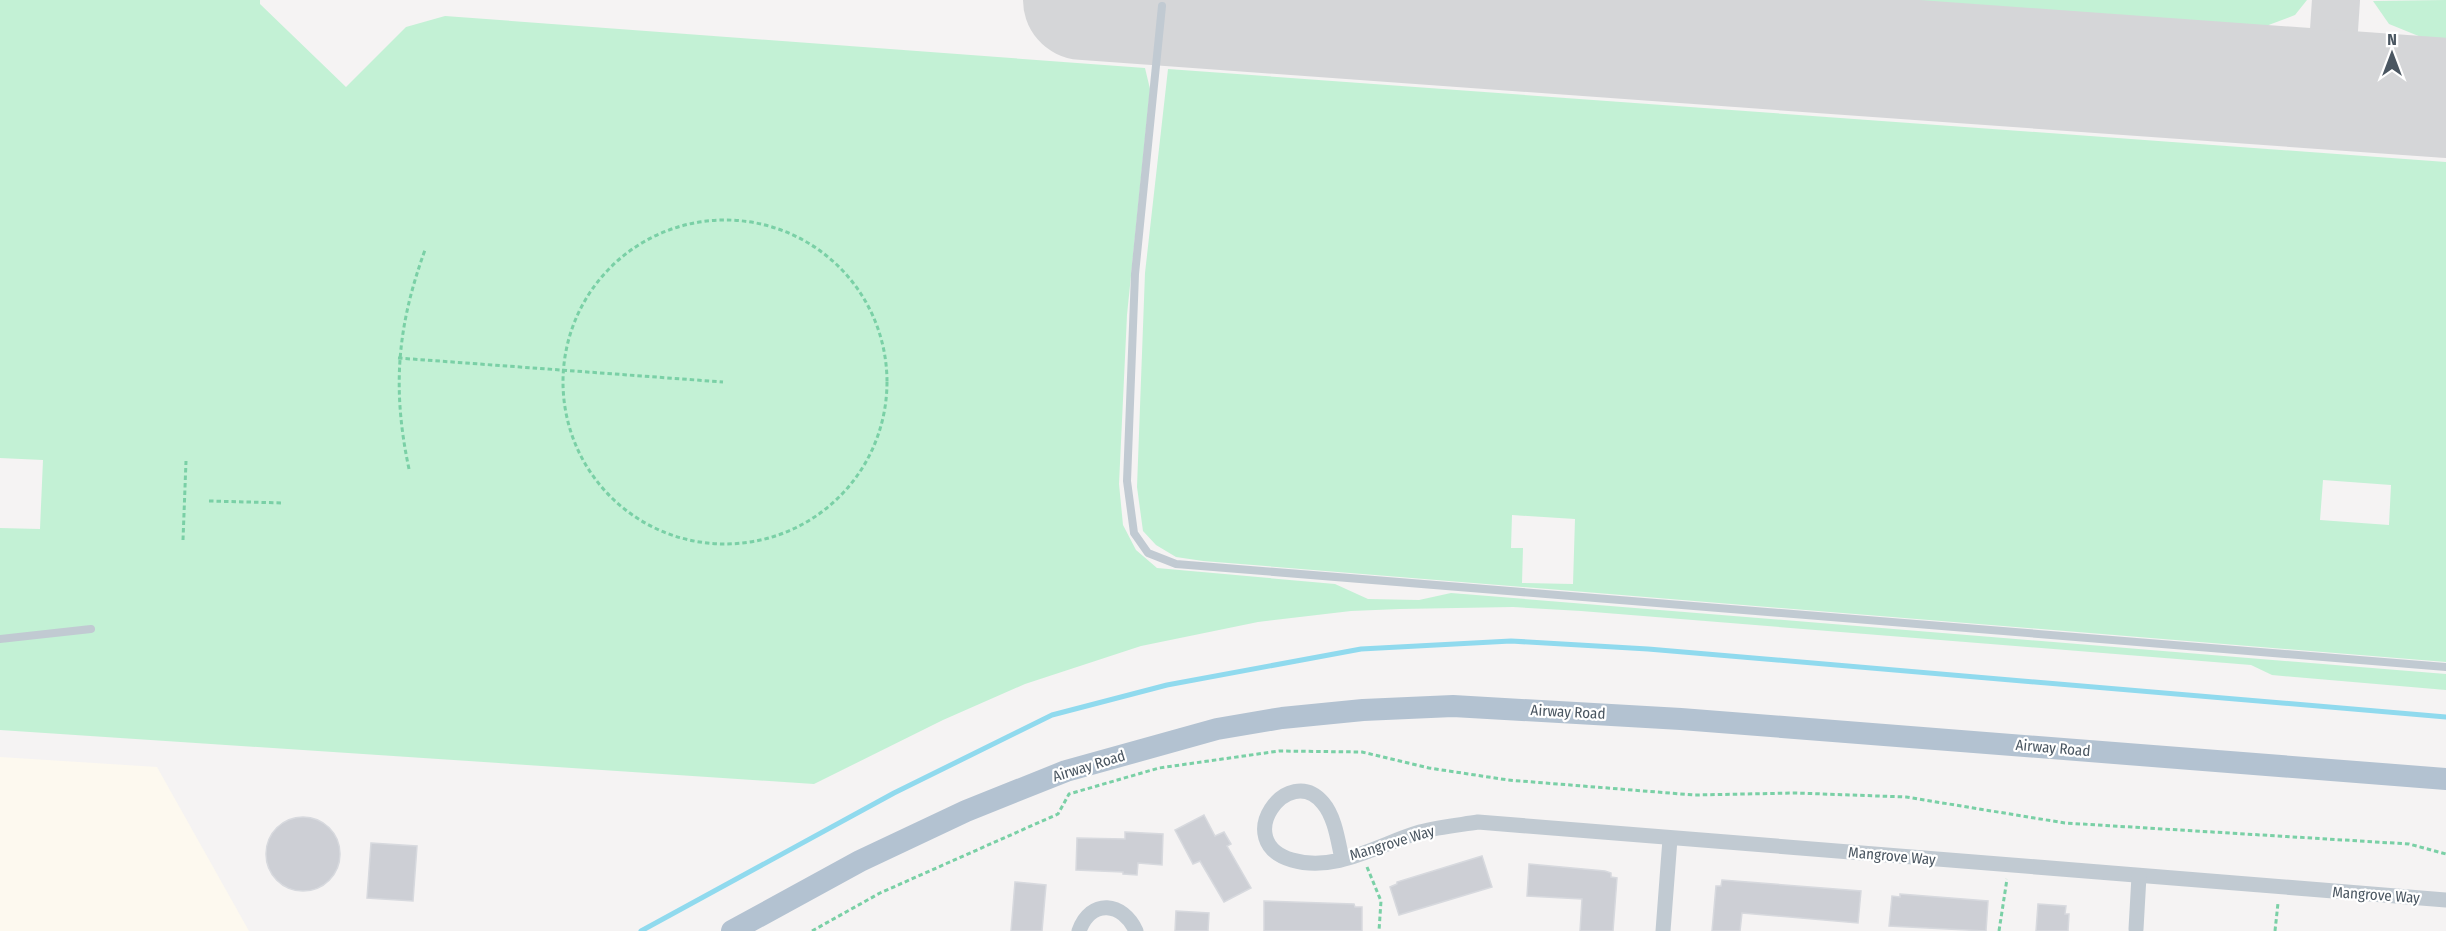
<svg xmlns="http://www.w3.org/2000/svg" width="2446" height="931" viewBox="0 0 2446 931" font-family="'Fira Sans Condensed',sans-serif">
<rect width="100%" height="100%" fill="#f5f3f3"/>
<!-- commercial -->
<path fill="#fdf9ef" d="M 0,757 L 157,767 L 249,931 L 0,931 Z"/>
<!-- green -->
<g fill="#c3f1d5" fill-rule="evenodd">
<path d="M 0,0 L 260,0 L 260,4 L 346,87 L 406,27 L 445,16 L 1145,68 L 1150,89 L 1127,315 L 1119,484 L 1123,525 L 1136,550 L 1157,568 L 1335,584 L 1368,599 L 1419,600 L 1451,593 L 2446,674 L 2446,690 L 2272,675 L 2251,665 L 1581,611 L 1513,607 L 1400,609 L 1351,611 L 1258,622 L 1141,646 L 1025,684 L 943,720 L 814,784 L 0,730 L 0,528 L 40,529 L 43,460 L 0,458 Z"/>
<path d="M 1907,0 L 2307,0 L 2295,15 L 2266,26 Z"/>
<path d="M 2446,0 L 2446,39 L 2421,37 L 2389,24 L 2373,1 Z"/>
<path d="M 1168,69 L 2446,162 L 2446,662 L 1203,561 L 1176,557 L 1156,545 L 1143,531 L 1137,487 L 1145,273 ZM 2323,480 L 2391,485 L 2389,525 L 2320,520 ZM 1512,515 L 1575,519 L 1573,584 L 1522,583 L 1523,548 L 1511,548 Z"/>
</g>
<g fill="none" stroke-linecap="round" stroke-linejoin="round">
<!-- stream -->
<path stroke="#90daee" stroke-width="5" d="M 641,931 L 894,793 L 1052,715 L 1167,685 L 1361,649 L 1511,641 L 1648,649 L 2446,717"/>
<!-- taxiway -->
<path stroke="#d5d6d8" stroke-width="48" d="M 2330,90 L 2336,0"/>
<!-- runway -->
<path stroke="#d5d6d8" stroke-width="120" d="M 1083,0 L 2446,98"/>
</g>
<!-- building -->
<g fill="#cdcfd5" stroke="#d7d9de" stroke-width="1.5">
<path d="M 1204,815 L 1215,836 L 1224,832 L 1231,844 L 1227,846 L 1251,888 L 1224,902 L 1200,861 L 1193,864 L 1175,830 Z"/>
<circle cx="303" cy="854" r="37"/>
<path d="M 1125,832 L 1163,834 L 1162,865 L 1138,863 L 1137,875 L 1123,874 L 1123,872 L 1076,870 L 1077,838 L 1125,839 Z"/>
<path d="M 371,843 L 417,846 L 413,901 L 367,898 Z"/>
<path d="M 1482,856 L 1492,887 L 1399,915 L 1390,887 L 1397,884 L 1397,882 Z"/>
<path d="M 1529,864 L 1605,871 L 1611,873 L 1611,877 L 1617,878 L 1613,931 L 1580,931 L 1582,899 L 1527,896 Z"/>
<path d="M 1722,880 L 1861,891 L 1858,923 L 1742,913 L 1740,931 L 1712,931 L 1716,886 L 1721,886 Z"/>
<path d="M 1015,882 L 1046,885 L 1042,931 L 1011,931 Z"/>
<path d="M 1900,894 L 1988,901 L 1986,931 L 1889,926 L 1892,896 L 1900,897 Z"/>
<path d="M 1264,901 L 1354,904 L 1355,907 L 1362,907 L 1362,931 L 1264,931 Z"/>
<path d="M 2038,904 L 2066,906 L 2065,914 L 2069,914 L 2068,931 L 2036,931 Z"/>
<path d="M 1176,911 L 1209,913 L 1208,931 L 1175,931 Z"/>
</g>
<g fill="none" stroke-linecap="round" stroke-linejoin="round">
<!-- path -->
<g stroke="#7ad0a6" stroke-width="3" stroke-dasharray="4.5 3" stroke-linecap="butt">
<circle cx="725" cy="382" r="162"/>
<path d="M 398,358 L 723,382"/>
<path d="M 409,469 C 392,389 397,327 425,250"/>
<path d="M 209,501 L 284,503"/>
<path d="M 183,540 L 186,461"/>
<path d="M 1367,867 L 1381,901 L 1379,931"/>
<path d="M 812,931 L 880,893 L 1058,814 L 1069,794 L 1159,768 L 1279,751 L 1362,752 L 1429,768 L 1508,780 L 1694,795 L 1796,793 L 1906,797 L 2065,823 L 2409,844 L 2446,854"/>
<path d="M 1999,931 L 2007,879"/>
<path d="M 2275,931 L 2278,903"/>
</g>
<!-- lane -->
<g stroke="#c1cad2" stroke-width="8">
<path d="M 1162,6 L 1135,274 L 1127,481 L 1134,533 L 1148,553 L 1176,564 L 2446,667"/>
<path d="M 0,639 L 91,629"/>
</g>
<!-- street -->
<g stroke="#c1cad2" stroke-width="15">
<path d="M 1342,859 C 1338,841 1335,817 1323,803 C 1288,761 1230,842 1292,860 C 1336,873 1379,844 1420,832 C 1438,827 1459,825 1478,822 L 2446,900"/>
<path d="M 2136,929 L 2139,876"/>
<path d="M 1079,931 C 1091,898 1123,902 1136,931"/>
<path d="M 1663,931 L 1670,839"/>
</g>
<!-- primary -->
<path stroke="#b3c2d1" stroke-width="22" d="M 732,931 L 860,861 L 966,811 L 1066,771 L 1217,729 L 1282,718 L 1363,710 L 1453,706 L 1681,719 L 2446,779"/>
</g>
<g text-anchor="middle" stroke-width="4.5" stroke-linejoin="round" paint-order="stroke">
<!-- street labels -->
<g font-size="15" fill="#4a5661" stroke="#fff">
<text transform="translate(1568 712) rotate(3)" y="5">Airway Road</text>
<text transform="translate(2053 748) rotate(5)" y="5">Airway Road</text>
<text transform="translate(1089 766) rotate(-17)" y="5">Airway Road</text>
<text transform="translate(1392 843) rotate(-17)" y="5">Mangrove Way</text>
<text transform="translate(1892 856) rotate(5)" y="5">Mangrove Way</text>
<text transform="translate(2376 895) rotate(4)" y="5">Mangrove Way</text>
</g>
</g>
<!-- north arrow -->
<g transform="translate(2392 54)" stroke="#ffffff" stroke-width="4.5" paint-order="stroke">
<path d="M0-4.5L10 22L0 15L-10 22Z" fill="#4a5661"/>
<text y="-9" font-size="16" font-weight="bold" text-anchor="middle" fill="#4a5661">N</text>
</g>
</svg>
